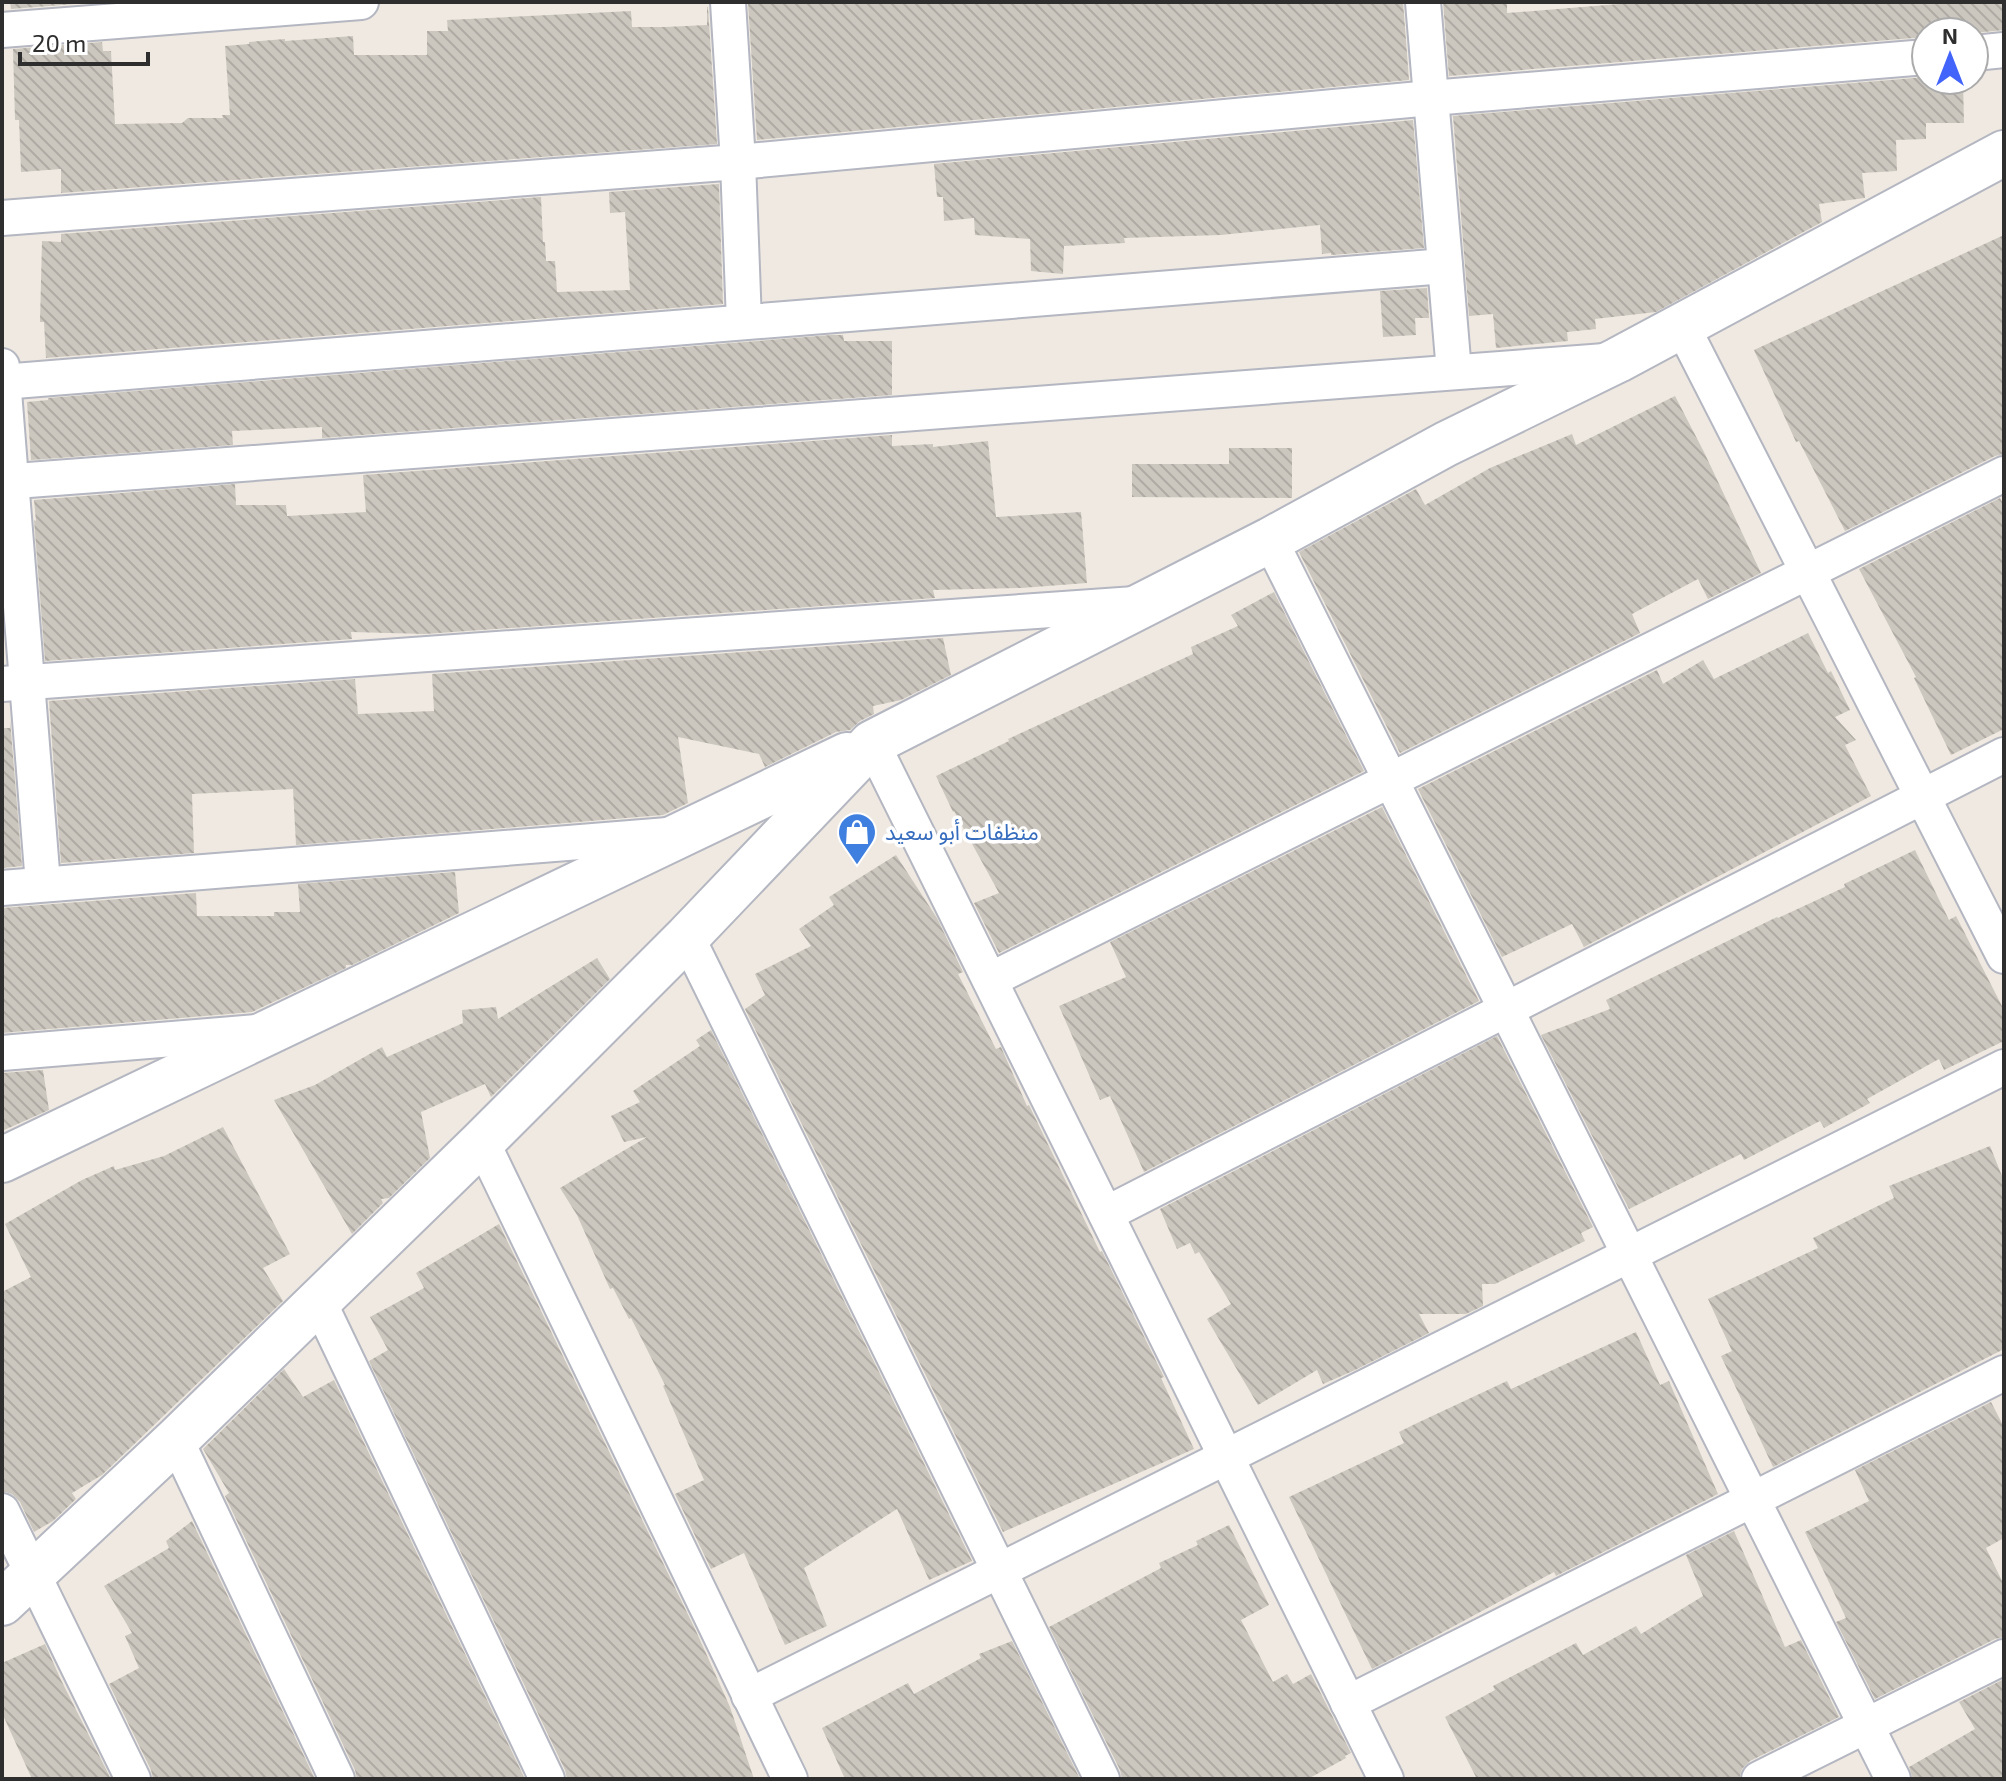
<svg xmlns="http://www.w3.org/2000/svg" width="2006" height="1781" viewBox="0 0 2006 1781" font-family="'Exo 2','Noto Sans Arabic',sans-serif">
<defs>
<pattern id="building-back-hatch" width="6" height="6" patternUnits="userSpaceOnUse" patternTransform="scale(2)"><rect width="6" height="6" fill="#cbc7bf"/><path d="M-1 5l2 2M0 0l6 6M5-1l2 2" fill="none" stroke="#afaba4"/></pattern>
</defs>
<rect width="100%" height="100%" fill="#efe9e1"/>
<!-- building -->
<g fill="url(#building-back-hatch)">
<path d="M 10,2 L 100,2 L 11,9 Z"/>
<path d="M 776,2 L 1403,2 L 1409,80 L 757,140 L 748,4 Z"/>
<path d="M 1443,2 L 1507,2 L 1507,13 L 1619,4 L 1619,2 L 2004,2 L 2004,30 L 1974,33 L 1926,32 L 1926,37 L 1449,76 Z"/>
<path d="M 707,7 L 708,7 L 717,144 L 61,193 L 61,169 L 21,172 L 19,120 L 15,120 L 13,49 L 102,42 L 103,51 L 111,51 L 115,124 L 182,123 L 188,118 L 223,118 L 222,115 L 230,115 L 225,46 L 249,44 L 249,42 L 285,39 L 285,41 L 353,36 L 354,55 L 427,55 L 427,31 L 448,31 L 447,20 L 631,11 L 632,27 L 665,27 L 707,25 Z"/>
<path d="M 1926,77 L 1926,80 L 1963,80 L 1964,123 L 1926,123 L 1926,139 L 1896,140 L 1897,171 L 1862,173 L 1865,198 L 1819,204 L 1822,222 L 1656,312 L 1595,319 L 1596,329 L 1567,332 L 1568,341 L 1496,348 L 1493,314 L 1469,316 L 1453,116 Z"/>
<path d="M 1413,120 L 1424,248 L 1331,255 L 1331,253 L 1322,254 L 1320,225 L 1221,235 L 1124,238 L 1125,243 L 1064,246 L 1063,274 L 1031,271 L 1030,239 L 975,235 L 974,218 L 944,221 L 943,197 L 937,197 L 934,164 Z"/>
<path d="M 719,184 L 723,304 L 46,358 L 44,322 L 40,322 L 42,241 L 61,242 L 61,234 L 541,197 L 543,242 L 545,242 L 546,261 L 555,261 L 557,292 L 630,290 L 625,212 L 610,213 L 609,192 Z"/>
<path d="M 2004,235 L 2004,454 L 1995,456 L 1845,531 L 1799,441 L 1796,442 L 1754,350 Z"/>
<path d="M 1427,288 L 1429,318 L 1415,318 L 1416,335 L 1383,337 L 1380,291 Z"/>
<path d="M 831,335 L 843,335 L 844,341 L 892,341 L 892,395 L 322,438 L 322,427 L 232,431 L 233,445 L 31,460 L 27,402 L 48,400 L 48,398 Z"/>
<path d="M 1675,396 L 1704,452 L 1761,573 L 1708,599 L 1698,579 L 1632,614 L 1640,633 L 1400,753 L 1299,552 L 1416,489 L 1425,505 L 1490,468 L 1572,434 L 1576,445 Z"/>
<path d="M 892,435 L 892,446 L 933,444 L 933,447 L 988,441 L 996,517 L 1081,512 L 1087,583 L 1021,588 L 933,590 L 935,598 L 425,634 L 351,632 L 352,639 L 45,661 L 34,520 L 36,521 L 34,500 L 235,484 L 236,505 L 286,505 L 287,516 L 366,512 L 363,475 Z"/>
<path d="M 1229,448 L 1292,448 L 1292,498 L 1132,497 L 1132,464 L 1229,464 Z"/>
<path d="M 2000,498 L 2004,505 L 2004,729 L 1951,755 L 1914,678 L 1916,677 L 1859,569 Z"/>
<path d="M 1274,592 L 1364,771 L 999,953 L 974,903 L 999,893 L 954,811 L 953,812 L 936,776 L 1009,741 L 1008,739 L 1193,654 L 1191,647 L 1238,626 L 1231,615 Z"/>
<path d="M 1808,633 L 1828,673 L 1831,671 L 1850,710 L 1835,717 L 1856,740 L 1845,745 L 1871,796 L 1584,947 L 1572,924 L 1502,957 L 1418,789 L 1657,670 L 1663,684 L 1703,660 L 1714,679 Z"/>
<path d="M 943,638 L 951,675 L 901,700 L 873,706 L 874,714 L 860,721 L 850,730 L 836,732 L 765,767 L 759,754 L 678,737 L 688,803 L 663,815 L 296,845 L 293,789 L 192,794 L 194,853 L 61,863 L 49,701 L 355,679 L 358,714 L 434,711 L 432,674 Z"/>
<path d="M 10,719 L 22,866 L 2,868 L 2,728 L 10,728 Z"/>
<path d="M 1382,807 L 1479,1001 L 1144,1172 L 1110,1096 L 1100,1100 L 1059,1006 L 1126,977 L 1110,942 Z"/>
<path d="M 1915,850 L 1949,920 L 1956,916 L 2004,1010 L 2004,1041 L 1944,1070 L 1939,1059 L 1867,1099 L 1870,1103 L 1824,1128 L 1820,1121 L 1744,1160 L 1741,1154 L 1629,1209 L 1541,1035 L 1610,1009 L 1606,1000 L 1777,917 L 1778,918 L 1845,887 L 1844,884 Z"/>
<path d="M 896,855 L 937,918 L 963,972 L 958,974 L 996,1049 L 1001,1047 L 1027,1106 L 1029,1105 L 1100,1252 L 1102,1251 L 1164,1377 L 1161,1378 L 1194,1449 L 1003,1532 L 745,1009 L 765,995 L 755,974 L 811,946 L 799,929 L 834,905 L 829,897 Z"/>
<path d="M 455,872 L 459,913 L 352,965 L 346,965 L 346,968 L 252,1012 L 2,1033 L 2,908 L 196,893 L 197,916 L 274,916 L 274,912 L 300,912 L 298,884 Z"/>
<path d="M 597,958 L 610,979 L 491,1097 L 485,1084 L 421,1112 L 430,1158 L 389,1198 L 381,1199 L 383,1203 L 352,1234 L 274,1100 L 315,1085 L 382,1047 L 387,1057 L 463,1023 L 462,1010 L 496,1007 L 498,1019 Z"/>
<path d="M 711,1030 L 972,1561 L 929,1580 L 897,1509 L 804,1568 L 827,1626 L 785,1645 L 744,1553 L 711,1569 L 675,1494 L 704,1480 L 663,1386 L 665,1385 L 631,1318 L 629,1319 L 613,1288 L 610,1289 L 577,1215 L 560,1188 L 647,1137 L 624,1142 L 611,1116 L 640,1102 L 633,1091 L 700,1046 L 696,1040 Z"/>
<path d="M 1497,1036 L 1593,1227 L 1581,1233 L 1585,1241 L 1495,1284 L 1482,1284 L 1483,1306 L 1466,1314 L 1419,1314 L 1429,1333 L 1353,1371 L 1323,1384 L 1317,1370 L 1258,1405 L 1207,1319 L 1231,1304 L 1199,1252 L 1195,1254 L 1190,1243 L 1177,1249 L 1160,1209 Z"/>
<path d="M 43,1070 L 49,1110 L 2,1131 L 2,1073 Z"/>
<path d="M 223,1127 L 290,1254 L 263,1268 L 283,1301 L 102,1475 L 72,1493 L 76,1499 L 53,1521 L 34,1532 L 20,1502 L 12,1494 L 2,1491 L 2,1292 L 31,1277 L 5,1224 L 82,1180 L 114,1166 L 115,1170 L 164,1156 Z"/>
<path d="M 1990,1146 L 2004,1181 L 2004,1349 L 1773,1467 L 1721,1356 L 1732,1351 L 1708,1299 L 1818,1248 L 1813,1238 L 1894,1198 L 1889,1186 Z"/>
<path d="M 499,1224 L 696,1631 L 730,1707 L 754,1779 L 567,1779 L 565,1770 L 369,1361 L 388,1350 L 370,1317 L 424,1288 L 416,1273 Z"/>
<path d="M 1636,1332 L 1660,1385 L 1669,1381 L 1718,1494 L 1556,1576 L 1554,1572 L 1432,1638 L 1372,1669 L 1289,1497 L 1404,1443 L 1399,1432 L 1415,1424 L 1507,1381 L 1511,1389 Z"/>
<path d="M 284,1369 L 303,1397 L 334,1380 L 525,1779 L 357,1779 L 355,1770 L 225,1496 L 229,1493 L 203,1449 Z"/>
<path d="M 1991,1402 L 2004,1427 L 2004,1538 L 1986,1548 L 2004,1585 L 2004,1637 L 1995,1639 L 1875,1699 L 1836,1622 L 1846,1618 L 1805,1532 L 1869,1501 L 1855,1470 Z"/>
<path d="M 192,1521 L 315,1779 L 153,1779 L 151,1770 L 109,1684 L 139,1668 L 125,1636 L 132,1633 L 104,1586 L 169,1548 L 166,1541 Z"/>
<path d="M 1229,1525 L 1269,1605 L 1241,1620 L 1273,1682 L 1287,1674 L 1293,1684 L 1311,1674 L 1351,1753 L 1345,1756 L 1346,1758 L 1308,1779 L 1122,1779 L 1120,1770 L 1049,1627 L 1161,1568 L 1159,1563 L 1198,1545 L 1196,1541 Z"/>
<path d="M 1734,1531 L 1785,1647 L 1801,1640 L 1839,1717 L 1750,1761 L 1742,1769 L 1739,1779 L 1477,1779 L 1445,1717 L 1495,1690 L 1493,1686 L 1576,1643 L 1583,1655 L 1636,1626 L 1641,1634 L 1703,1596 L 1686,1555 Z"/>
<path d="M 1012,1641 L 1080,1779 L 845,1779 L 822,1728 L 908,1683 L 914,1694 L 981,1658 L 979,1654 Z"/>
<path d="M 45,1644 L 61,1680 L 111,1779 L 32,1779 L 2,1713 L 2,1663 Z"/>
<path d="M 2004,1679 L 2004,1779 L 1913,1779 L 1909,1767 L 1975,1729 L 1959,1702 Z"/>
</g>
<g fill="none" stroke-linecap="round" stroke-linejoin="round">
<!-- street casing -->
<g stroke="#b4b7c1" stroke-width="38">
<g id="street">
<path d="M 728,2 L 738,162 L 744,322"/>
<path d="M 1423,2 L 1454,372"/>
<path d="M 2,30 L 361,2"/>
<path d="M 1974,53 L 2004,50"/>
<path d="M 2,218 L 738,162 L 1431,98 L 1926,57"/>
<path d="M 1682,326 L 2004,956"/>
<path d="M 2,366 L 43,884"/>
<path d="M 2,382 L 1445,266"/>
<path d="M 2,482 L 1605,361"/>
<path d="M 1270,540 L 1893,1779"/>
<path d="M 2,684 L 1135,604"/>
<path d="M 872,743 L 1386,1779"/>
<path d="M 2,888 L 668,835"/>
<path d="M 687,937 L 1102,1779"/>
<path d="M 990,980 L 2004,474"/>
<path d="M 2,1053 L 257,1032"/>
<path d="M 482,1142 L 790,1779"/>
<path d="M 1106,1214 L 2004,755"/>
<path d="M 319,1302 L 547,1779"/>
<path d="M 176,1440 L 337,1779"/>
<path d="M 2,1511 L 133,1779"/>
<path d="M 749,1696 L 2004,1067"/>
<path d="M 1348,1703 L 2004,1373"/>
<path d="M 1759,1779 L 2004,1657"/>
</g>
</g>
<!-- secondary casing -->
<g stroke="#b4b7c1" stroke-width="48">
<g id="secondary">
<path d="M 2,1160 L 847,755"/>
<path d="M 2,1603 L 176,1440 L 482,1142 L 687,937 L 872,743 L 1270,540 L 1446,444 L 1618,360 L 2004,153"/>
</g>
</g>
<!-- street -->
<use href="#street" stroke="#fff" stroke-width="34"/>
<!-- secondary -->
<use href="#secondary" stroke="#fff" stroke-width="44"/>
</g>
<!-- icons -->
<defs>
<g id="shop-pin" transform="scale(2)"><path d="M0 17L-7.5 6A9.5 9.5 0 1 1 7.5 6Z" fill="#3f7fe0" stroke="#fff"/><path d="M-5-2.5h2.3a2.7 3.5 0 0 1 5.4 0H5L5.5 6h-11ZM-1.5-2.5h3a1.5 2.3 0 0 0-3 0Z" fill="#fff"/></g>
</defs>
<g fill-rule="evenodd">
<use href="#shop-pin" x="857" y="832"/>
</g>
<g text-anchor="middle" stroke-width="7" stroke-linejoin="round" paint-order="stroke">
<!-- shop labels -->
<g font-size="22" fill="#366cbe" stroke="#fff" text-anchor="start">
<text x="885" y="840">منظفات أبو سعيد</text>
</g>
</g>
<!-- border -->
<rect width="2006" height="1781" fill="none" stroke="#2e2e2e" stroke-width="8"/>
<!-- north arrow -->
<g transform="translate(1950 56)"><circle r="38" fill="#ffffff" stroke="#ababab" stroke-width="2"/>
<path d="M0-6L14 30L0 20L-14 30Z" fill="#4264fb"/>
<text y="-12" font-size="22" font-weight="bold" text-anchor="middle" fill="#2e2e2e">N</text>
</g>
<!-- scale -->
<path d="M20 52v12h128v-12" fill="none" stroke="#2e2e2e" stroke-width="4"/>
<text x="32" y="52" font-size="24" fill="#2e2e2e" stroke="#ffffff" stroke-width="6" paint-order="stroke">20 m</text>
</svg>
